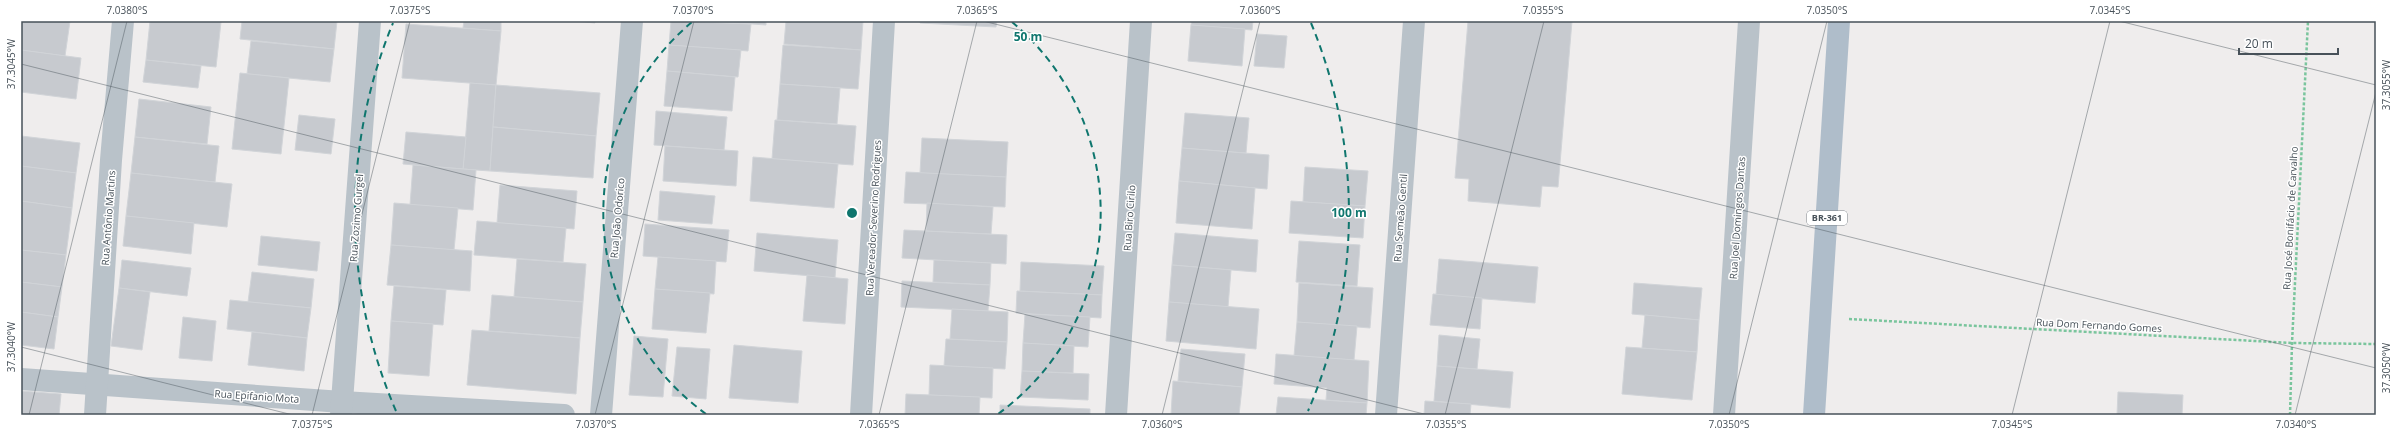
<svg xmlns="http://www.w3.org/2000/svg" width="2397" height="436" viewBox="0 0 2397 436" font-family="'Open Sans',sans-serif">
<rect width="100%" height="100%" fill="#efeded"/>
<!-- building -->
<g fill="#c7cacf" stroke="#d1d4d8">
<path d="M 21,21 L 70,21 L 65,56 L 21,50 Z"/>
<path d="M 150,21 L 221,22 L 216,67 L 146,60 Z"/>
<path d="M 242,21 L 337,21 L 334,49 L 240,39 Z"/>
<path d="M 464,21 L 501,21 L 501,31 L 463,28 Z"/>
<path d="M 574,21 L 595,21 L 595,23 Z"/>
<path d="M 671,21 L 751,24 L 748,51 L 669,45 Z"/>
<path d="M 709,21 L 766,21 L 766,25 Z"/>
<path d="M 786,21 L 863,21 L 861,50 L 784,44 Z"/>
<path d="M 920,21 L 997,21 L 996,27 L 920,23 Z"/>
<path d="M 1192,21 L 1253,21 L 1252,30 L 1191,25 Z"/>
<path d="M 1468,21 L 1572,21 L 1558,187 L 1542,186 L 1540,207 L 1468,201 L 1469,179 L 1455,178 Z"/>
<path d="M 406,24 L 501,31 L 496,85 L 402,78 Z"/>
<path d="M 1191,25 L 1245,29 L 1242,66 L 1188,61 Z"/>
<path d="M 1257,34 L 1287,36 L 1284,68 L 1254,66 Z"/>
<path d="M 251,41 L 334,49 L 330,82 L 247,74 Z"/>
<path d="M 669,45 L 741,50 L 738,77 L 667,71 Z"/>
<path d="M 783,45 L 861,50 L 858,89 L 780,84 Z"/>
<path d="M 21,50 L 81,58 L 76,99 L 21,92 Z"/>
<path d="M 146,60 L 201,66 L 198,88 L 143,82 Z"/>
<path d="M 667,71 L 735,77 L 732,111 L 664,106 Z"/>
<path d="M 240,73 L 289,78 L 281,154 L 232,149 Z"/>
<path d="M 470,83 L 496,85 L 490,171 L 463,169 Z"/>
<path d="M 780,84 L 840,88 L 837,124 L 777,120 Z"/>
<path d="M 496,85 L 600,93 L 596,136 L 493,127 Z"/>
<path d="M 139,99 L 211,107 L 207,144 L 135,137 Z"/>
<path d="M 656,111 L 727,117 L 724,150 L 654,145 Z"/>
<path d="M 1185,113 L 1249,118 L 1246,153 L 1182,148 Z"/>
<path d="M 299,115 L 335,119 L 331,154 L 295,150 Z"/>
<path d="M 775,120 L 856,126 L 853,165 L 772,159 Z"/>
<path d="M 493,127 L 596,136 L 593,178 L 490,171 Z"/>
<path d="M 406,132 L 466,137 L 463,169 L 403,164 Z"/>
<path d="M 21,136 L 80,143 L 76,173 L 21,166 Z"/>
<path d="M 135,137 L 219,146 L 215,182 L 131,173 Z"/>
<path d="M 922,138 L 1008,142 L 1006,177 L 920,173 Z"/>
<path d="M 665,146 L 738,151 L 736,186 L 663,181 Z"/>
<path d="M 1182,148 L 1269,155 L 1267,189 L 1179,181 Z"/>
<path d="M 753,157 L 838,164 L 834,208 L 750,201 Z"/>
<path d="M 413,165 L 476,170 L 473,210 L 410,205 Z"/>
<path d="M 21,166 L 76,173 L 72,208 L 21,201 Z"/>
<path d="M 1305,167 L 1368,171 L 1365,206 L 1303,202 Z"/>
<path d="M 906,172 L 1006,177 L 1005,207 L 904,203 Z"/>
<path d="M 131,173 L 232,184 L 227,227 L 126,216 Z"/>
<path d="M 1179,181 L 1255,188 L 1252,229 L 1176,223 Z"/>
<path d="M 500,185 L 577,191 L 574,229 L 497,223 Z"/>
<path d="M 660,191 L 715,196 L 712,224 L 658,220 Z"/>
<path d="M 21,201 L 72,208 L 66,255 L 21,250 Z"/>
<path d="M 1291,201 L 1365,206 L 1363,238 L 1289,233 Z"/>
<path d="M 394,203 L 458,208 L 454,250 L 391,245 Z"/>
<path d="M 927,203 L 993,207 L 991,234 L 926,231 Z"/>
<path d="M 126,216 L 194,223 L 191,254 L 123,246 Z"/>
<path d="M 477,221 L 566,228 L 563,262 L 474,255 Z"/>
<path d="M 645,224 L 729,230 L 726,262 L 643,256 Z"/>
<path d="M 904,230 L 1007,235 L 1006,264 L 902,258 Z"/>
<path d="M 757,233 L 838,240 L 835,278 L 754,271 Z"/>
<path d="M 1175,233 L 1258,240 L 1256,272 L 1172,265 Z"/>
<path d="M 261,236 L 320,242 L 317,271 L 258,265 Z"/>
<path d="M 1299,241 L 1360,245 L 1357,286 L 1296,282 Z"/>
<path d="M 391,245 L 472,251 L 470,291 L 387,285 Z"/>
<path d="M 21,250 L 66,255 L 62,287 L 21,282 Z"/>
<path d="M 658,257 L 716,261 L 714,294 L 655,289 Z"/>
<path d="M 517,259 L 586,264 L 583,302 L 514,297 Z"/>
<path d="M 1439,259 L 1538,267 L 1535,303 L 1436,295 Z"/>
<path d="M 122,260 L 191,268 L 187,296 L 119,288 Z"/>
<path d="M 934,260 L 991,263 L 990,285 L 933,282 Z"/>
<path d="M 1021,262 L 1104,266 L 1102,295 L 1020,291 Z"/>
<path d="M 1172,265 L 1231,270 L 1228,307 L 1169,302 Z"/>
<path d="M 252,272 L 314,279 L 311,308 L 248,302 Z"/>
<path d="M 807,275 L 848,279 L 845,324 L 803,321 Z"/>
<path d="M 902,281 L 990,285 L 988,311 L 901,307 Z"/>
<path d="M 21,282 L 62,287 L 58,317 L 21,312 Z"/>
<path d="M 1299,283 L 1373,288 L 1370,328 L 1297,322 Z"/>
<path d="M 1634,283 L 1702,288 L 1699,320 L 1632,314 Z"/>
<path d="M 394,286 L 446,290 L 443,325 L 391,321 Z"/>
<path d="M 119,288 L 150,292 L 142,350 L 111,346 Z"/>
<path d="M 655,289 L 710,293 L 706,333 L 652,329 Z"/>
<path d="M 1017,291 L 1102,295 L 1101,318 L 1016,313 Z"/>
<path d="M 1433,294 L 1482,298 L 1480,329 L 1430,325 Z"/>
<path d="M 492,295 L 583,302 L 580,338 L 489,331 Z"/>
<path d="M 230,300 L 311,308 L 307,338 L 227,329 Z"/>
<path d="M 1169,302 L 1259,309 L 1256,349 L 1166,341 Z"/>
<path d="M 952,309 L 1008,312 L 1007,342 L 950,339 Z"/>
<path d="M 21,312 L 58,317 L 54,349 L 21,345 Z"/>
<path d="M 1025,314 L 1090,317 L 1088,347 L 1023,343 Z"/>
<path d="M 1645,315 L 1699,320 L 1697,352 L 1642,348 Z"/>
<path d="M 183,317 L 216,321 L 212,361 L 179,358 Z"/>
<path d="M 391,321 L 433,324 L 429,376 L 388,373 Z"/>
<path d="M 1297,322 L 1357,326 L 1354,360 L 1294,356 Z"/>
<path d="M 472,330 L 580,338 L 576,394 L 467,385 Z"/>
<path d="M 252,332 L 307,338 L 304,371 L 248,365 Z"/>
<path d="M 1439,335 L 1480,339 L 1477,369 L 1437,366 Z"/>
<path d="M 634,336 L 668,339 L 663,397 L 629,395 Z"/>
<path d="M 946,339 L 1007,342 L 1005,369 L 944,366 Z"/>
<path d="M 1023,343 L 1074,346 L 1073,373 L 1022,371 Z"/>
<path d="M 734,345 L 802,351 L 798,403 L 729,398 Z"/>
<path d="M 677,347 L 710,349 L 706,399 L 672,396 Z"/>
<path d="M 1626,347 L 1697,352 L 1692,400 L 1622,394 Z"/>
<path d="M 1181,349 L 1245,354 L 1242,387 L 1178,381 Z"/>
<path d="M 1276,354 L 1369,361 L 1367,403 L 1326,400 L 1327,388 L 1274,384 Z"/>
<path d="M 930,365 L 993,368 L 992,398 L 929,395 Z"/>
<path d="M 1437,366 L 1513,372 L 1510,408 L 1434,401 Z"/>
<path d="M 1022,371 L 1089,374 L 1088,400 L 1020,397 Z"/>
<path d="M 1173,381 L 1242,387 L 1239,415 L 1171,415 Z"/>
<path d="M 21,391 L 61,394 L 59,415 L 21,415 Z"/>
<path d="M 2118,392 L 2183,395 L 2182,415 L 2117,415 Z"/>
<path d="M 906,394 L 980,397 L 979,415 L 905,415 Z"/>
<path d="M 1278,397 L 1367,403 L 1366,415 L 1276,415 Z"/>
<path d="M 1425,401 L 1471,404 L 1470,415 L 1424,415 Z"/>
<path d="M 1000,405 L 1090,409 L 1090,415 L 1000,415 Z"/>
</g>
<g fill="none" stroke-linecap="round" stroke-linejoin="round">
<!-- path -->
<g stroke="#7ac59d" stroke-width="2.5" stroke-dasharray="3 2" stroke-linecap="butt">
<path d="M 1849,319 L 2292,343 L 2376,344"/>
<path d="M 2290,415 L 2292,343 L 2308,21"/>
</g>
<!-- minor -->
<g stroke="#b9c2c9" stroke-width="22">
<path d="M 21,379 L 342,402 L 564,415"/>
<path d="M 95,415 L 111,160 L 123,21"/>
<path d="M 341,415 L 370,21"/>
<path d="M 601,415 L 632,21"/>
<path d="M 861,415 L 884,21"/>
<path d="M 1116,415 L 1141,21"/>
<path d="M 1386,415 L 1414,21"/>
<path d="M 1724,415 L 1749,21"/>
</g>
<!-- major -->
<path stroke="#afbdca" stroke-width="22" d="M 1814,415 L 1839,21"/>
</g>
<!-- ticks -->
<path fill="none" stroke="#475159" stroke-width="1" stroke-opacity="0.45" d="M 983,21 L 2376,368M 2119,21 L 2376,85M 21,64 L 1428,415M 21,347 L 293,415M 29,415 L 127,21M 312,415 L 410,21M 595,415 L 694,21M 879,415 L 977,21M 1162,415 L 1260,21M 1445,415 L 1544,21M 1729,415 L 1827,21M 2012,415 L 2110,21M 2295,415 L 2376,92"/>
<!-- distance rings -->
<g fill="none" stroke="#0f766e" stroke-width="2" stroke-dasharray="7 5">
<path d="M706 414A249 249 0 0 1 692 22M1012 22A249 249 0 0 1 998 414"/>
<path d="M396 411A497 497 0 0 1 393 23M1311 23A497 497 0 0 1 1308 411"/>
</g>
<g text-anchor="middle" stroke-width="3" stroke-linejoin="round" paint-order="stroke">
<!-- shield labels -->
<rect fill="#fff" stroke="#7e858b" stroke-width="1" x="1807" y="211" width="40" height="14" rx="3"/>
<g font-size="9" font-weight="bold" fill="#475159">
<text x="1827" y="221">BR-361</text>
</g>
<!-- street labels -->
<g font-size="10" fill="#475159" stroke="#fff">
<text transform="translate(108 218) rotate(-86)" y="4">Rua Antônio Martins</text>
<text transform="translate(356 218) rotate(-86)" y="4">Rua Zozimo Gurgel</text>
<text transform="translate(617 218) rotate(-85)" y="4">Rua João Odorico</text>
<text transform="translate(873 218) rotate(-87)" y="4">Rua Vereador Severino Rodrigues</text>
<text transform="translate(1129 218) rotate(-86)" y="4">Rua Biro Cirilo</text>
<text transform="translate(1400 218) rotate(-86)" y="4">Rua Semeão Gentil</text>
<text transform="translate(1737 218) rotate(-86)" y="4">Rua Joel Domingos Dantas</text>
<text transform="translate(2290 218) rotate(-87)" y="4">Rua José Bonifácio de Carvalho</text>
<text transform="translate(2099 325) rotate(3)" y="4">Rua Dom Fernando Gomes</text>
<text transform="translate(257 396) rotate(4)" y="4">Rua Epifanio Mota</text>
</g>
</g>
<circle cx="852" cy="213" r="6" fill="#0f766e" stroke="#fff" stroke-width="2"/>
<g font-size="12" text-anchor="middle" font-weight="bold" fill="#0f766e" stroke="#fff" stroke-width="3" stroke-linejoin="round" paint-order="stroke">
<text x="1028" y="41">50 m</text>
<text x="1349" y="217">100 m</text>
</g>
<!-- border -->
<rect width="2397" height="436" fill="none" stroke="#ffffff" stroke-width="44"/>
<!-- scale -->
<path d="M2239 48v6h99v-6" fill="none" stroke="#475159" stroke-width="2"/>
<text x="2245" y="48" font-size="12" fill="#475159" stroke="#ffffff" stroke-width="3" paint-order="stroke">20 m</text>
<rect x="22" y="22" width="2353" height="392" fill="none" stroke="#475159" stroke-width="1.5"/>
<g font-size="10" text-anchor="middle" fill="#475159">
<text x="127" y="14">7.0380°S</text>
<text x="410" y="14">7.0375°S</text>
<text x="693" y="14">7.0370°S</text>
<text x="977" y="14">7.0365°S</text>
<text x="1260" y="14">7.0360°S</text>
<text x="1543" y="14">7.0355°S</text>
<text x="1827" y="14">7.0350°S</text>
<text x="2110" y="14">7.0345°S</text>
<text transform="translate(11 64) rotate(-90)" y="4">37.3045°W</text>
<text transform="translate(2386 85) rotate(-90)" y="4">37.3055°W</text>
<text transform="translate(11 347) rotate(-90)" y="4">37.3040°W</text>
<text transform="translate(2386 368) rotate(-90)" y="4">37.3050°W</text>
<text x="312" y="428">7.0375°S</text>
<text x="596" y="428">7.0370°S</text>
<text x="879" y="428">7.0365°S</text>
<text x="1162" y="428">7.0360°S</text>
<text x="1446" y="428">7.0355°S</text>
<text x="1729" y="428">7.0350°S</text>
<text x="2012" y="428">7.0345°S</text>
<text x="2296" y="428">7.0340°S</text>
</g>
</svg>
